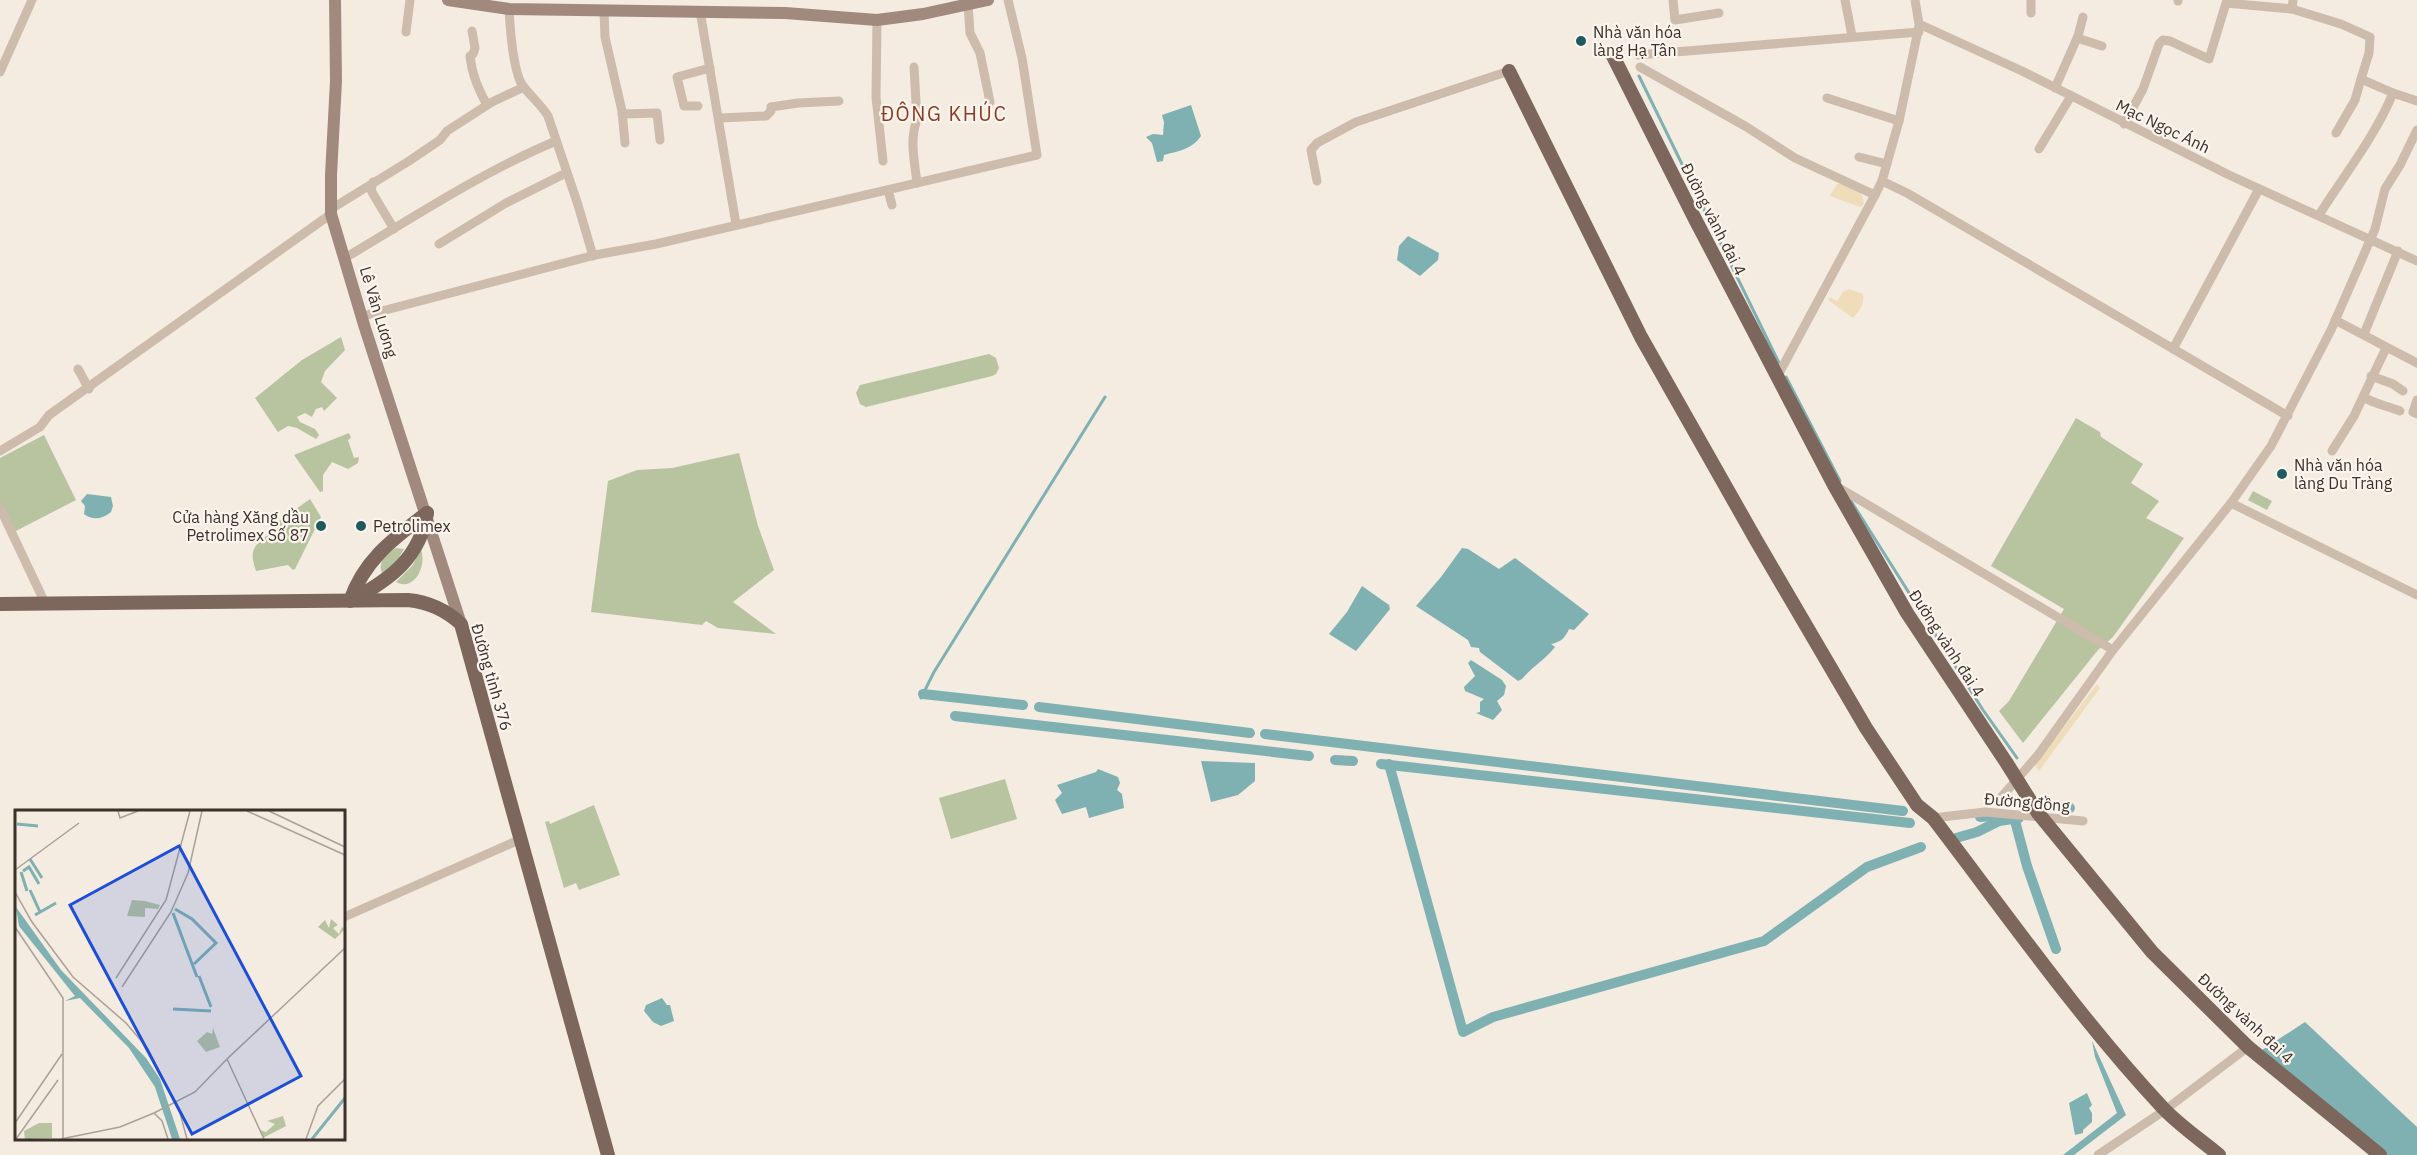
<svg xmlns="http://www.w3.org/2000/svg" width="2417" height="1155" viewBox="0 0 2417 1155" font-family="'IBM Plex Sans',sans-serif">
<rect width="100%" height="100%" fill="#f4ebe1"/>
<!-- green -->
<g fill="#b8c4a0">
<path d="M 341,337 L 345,350 L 325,371 L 321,382 L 337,398 L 324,411 L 322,407 L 316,409 L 312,417 L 305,413 L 297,417 L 300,422 L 315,429 L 319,435 L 316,439 L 297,428 L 288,426 L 278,432 L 255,398 L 302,360 Z"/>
<path d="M 989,354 L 996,358 L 999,368 L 996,374 L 992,376 L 866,407 L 860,404 L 856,393 L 860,385 Z"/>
<path d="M 2076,418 L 2100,432 L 2101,437 L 2143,464 L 2131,483 L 2159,501 L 2146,518 L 2184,538 L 2113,637 L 2098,650 L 2023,743 L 1999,711 L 2009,701 L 2064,609 L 1991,566 Z"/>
<path d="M 349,433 L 351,438 L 348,440 L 354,458 L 359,457 L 358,463 L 348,469 L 332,462 L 323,475 L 323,491 L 320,492 L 294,455 Z"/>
<path d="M 44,435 L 76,500 L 12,533 L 0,509 L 0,458 Z"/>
<path d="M 739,453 L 758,526 L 774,570 L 733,602 L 776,634 L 718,628 L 706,621 L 702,625 L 591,612 L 608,481 L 637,470 L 672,468 Z"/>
<path d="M 2253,491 L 2272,501 L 2267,510 L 2248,500 Z"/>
<path d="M 310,499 L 321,517 L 295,569 L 293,570 L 288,565 L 256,571 C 248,548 255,545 272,532 L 272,526 Z"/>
<path d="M 396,548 L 404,549 L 397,561 L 382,573 C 377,562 387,553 396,548 Z"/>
<path d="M 421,550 C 427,565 415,592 396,582 L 412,566 Z"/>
<path d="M 1005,779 L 1017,819 L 951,839 L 939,798 Z"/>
<path d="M 594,805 L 620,875 L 579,890 L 576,883 L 564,888 L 545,822 L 549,821 L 550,824 Z"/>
</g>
<!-- sand -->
<g fill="#efdcb8">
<path d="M 1837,184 L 1842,184 L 1861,193 L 1864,204 L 1860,207 L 1830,196 Z"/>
<path d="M 1849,289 L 1863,294 C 1865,305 1859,310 1853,318 L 1828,300 L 1830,297 L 1837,301 L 1843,292 Z"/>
<path d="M 2097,684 L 2100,688 L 2039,771 L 2035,765 Z"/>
</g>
<!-- water -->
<g fill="#7fb0b2">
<path d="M 1191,105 L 1201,136 C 1192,149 1179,151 1164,155 L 1163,161 L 1157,162 L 1152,143 L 1146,137 L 1153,134 L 1163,135 L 1164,122 L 1162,115 Z"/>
<path d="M 1408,236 L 1439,253 L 1438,260 L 1420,276 L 1397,260 L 1399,246 Z"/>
<path d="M 87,494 L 111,497 L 113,506 L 111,512 C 102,519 93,521 84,514 L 85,506 L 81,501 Z"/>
<path d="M 1462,548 L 1468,549 L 1499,569 L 1515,558 L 1589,614 L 1574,630 L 1569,629 C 1565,638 1561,642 1551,644 L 1555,647 C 1546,659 1532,667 1522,679 L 1518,681 L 1480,652 L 1479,648 L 1471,647 L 1468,640 L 1416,606 L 1441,577 Z"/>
<path d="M 1362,586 L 1389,605 L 1390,609 L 1356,651 L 1329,634 L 1347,612 Z"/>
<path d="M 1471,660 L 1502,680 L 1506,686 L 1504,695 L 1497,701 L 1502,710 L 1493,720 L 1476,713 L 1480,712 L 1480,702 L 1484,699 L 1465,691 L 1464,687 L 1475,676 L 1468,663 Z"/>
<path d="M 1201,761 L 1255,763 L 1255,781 L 1238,795 L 1211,802 Z"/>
<path d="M 1098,769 L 1118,777 L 1120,783 L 1117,790 L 1122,794 L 1124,808 L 1089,818 L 1086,807 L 1062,814 L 1055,800 L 1062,793 L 1057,785 L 1096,772 Z"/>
<path d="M 662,998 L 667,1005 L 670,1005 L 674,1021 L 661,1026 L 653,1022 L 644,1011 L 646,1005 Z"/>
<path d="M 2305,1022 L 2417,1127 L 2417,1155 L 2380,1155 L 2256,1054 Z"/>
<path d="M 2092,1041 L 2126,1115 L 2074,1155 L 2063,1155 L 2117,1113 L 2095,1057 Z"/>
<path d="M 2087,1093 L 2092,1105 L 2089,1108 L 2092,1113 L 2092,1122 L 2083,1130 L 2083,1133 L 2075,1135 L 2069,1103 Z"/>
</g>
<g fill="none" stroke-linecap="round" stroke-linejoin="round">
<!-- stream -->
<g stroke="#7fb0b2" stroke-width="3">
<path d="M 1639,76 L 1780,365"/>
<path d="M 1786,377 L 1840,481"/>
<path d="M 1851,501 L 1983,710 L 2017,758"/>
<path d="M 921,698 L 934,672 L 1105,397"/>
</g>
<!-- canal -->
<g stroke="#7fb0b2" stroke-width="10">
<path d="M 923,694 L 1023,705"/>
<path d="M 1039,707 L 1250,733"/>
<path d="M 955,716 L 1309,756"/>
<path d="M 1265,734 L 1903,811"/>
<path d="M 1335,760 L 1353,761"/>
<path d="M 1381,764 L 1910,823"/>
<path d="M 1389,764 L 1463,1032 L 1493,1017 L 1764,941 L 1867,867 L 1921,847"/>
<path d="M 2053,806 L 2070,808"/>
<path d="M 1980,817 L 1991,816 L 1999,821 L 2019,818"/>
<path d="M 2014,817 L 2027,866 L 2056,949"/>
<path d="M 1956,838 L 1977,832 L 1999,821"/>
</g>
<!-- street -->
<g stroke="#cdbbac" stroke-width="9">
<path d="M 1673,0 L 1675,20 L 1719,13"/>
<path d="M 1845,0 L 1852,36"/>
<path d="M 1915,0 L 1919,24 L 2022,71 L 2229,175 L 2417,261"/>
<path d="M 2031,0 L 2031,13"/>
<path d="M 2178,0 L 2178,1"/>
<path d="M 968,4 L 970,33 L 980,53 L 990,102"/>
<path d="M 509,9 C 510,27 513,67 521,83 C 526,92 541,104 548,116 L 578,205 L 593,256"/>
<path d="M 2292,9 L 2341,24 L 2370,37 L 2369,53 L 2361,79 L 2393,93 C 2375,137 2344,175 2319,215"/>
<path d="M 700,11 L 736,224"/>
<path d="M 604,12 L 605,37 L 622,111 L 625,143"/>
<path d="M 877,20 L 876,97 L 883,161"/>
<path d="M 472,31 L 475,48 L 473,54 L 470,56 C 472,75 478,88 487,105"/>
<path d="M 406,32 L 410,0"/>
<path d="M 2077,38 L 2102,46"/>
<path d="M 1638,55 L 1919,32"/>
<path d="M 914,67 L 917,120 C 909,139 915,164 917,183"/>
<path d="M 1640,67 L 1745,126 L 1795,158 L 1875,195 L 1777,377"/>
<path d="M 0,72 L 32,0"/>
<path d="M 2055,88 L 2078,36 L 2083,17"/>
<path d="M 2393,93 L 2417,101"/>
<path d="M 1827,98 L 1899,121"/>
<path d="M 698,106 L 684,106 L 677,77 L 710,68"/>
<path d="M 622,114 L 657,113 L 660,140"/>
<path d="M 720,118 L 766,116 L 771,111 L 771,107 L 798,103 L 839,101"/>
<path d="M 2124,124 L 2143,89 L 2159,44 L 2163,40 L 2170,41 L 2209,59 L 2226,3 L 2292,9 L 2293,0"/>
<path d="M 2336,133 L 2355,100 L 2361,79"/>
<path d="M 2039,149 L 2071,96"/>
<path d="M 1859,157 L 1887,164"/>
<path d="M 1317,181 L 1311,150 L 1317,143 L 1356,122 L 1509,71"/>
<path d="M 1882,181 L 1907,193 L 2288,416"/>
<path d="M 373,182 L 371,190 L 373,194 L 394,229"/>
<path d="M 888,190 L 892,205"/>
<path d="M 1875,195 L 1882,181 L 1899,121 L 1919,26"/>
<path d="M 331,209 L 409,161 L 440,140 L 447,131 L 492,102 L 524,87"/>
<path d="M 439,244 L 506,203 L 566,173"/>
<path d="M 345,258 C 414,217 482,172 556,141"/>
<path d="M 363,316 L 595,255 L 656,244 L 1037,155 L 1022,58 L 1008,0"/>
<path d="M 2335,320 L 2417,363"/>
<path d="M 2364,334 L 2398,251"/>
<path d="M 2173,349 L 2259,189"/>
<path d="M 78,369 L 89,389"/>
<path d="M 2371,376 L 2393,384 L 2403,391"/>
<path d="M 2363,397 C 2375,404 2387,406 2400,411"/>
<path d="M 2417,400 L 2413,412 L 2417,414"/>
<path d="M 0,451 L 40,427 L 49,415 L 331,214"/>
<path d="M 2332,451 L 2354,416 L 2386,348"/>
<path d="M 1836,486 L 2113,650"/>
<path d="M 2231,503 L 2417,595"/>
<path d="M 0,508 L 45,603"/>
<path d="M 1998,801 L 2038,755 L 2113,650 L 2231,503 L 2271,446 L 2331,330 L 2375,229 L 2385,189 L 2400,165 L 2417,130"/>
<path d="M 1933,818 L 1985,812 L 2083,821"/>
<path d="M 344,917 L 521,839"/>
<path d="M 2098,1155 L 2165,1110 L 2248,1047"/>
</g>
<!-- secondary -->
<g stroke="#a18a7d" stroke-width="12">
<path d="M 335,0 L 336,81 L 331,175 L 331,214 L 365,328 L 461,624"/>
<path d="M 448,0 L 509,9 L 785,13 L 877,20 L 923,14 L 988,0"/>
</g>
<!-- primary -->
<g stroke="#7d675c" stroke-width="14">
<path d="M 1613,56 L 1695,219 L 1834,485 L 1907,613 L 2006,762 L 2038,813 L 2152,952 L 2248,1047 L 2380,1155"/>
<path d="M 1509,71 L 1641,337 L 1756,540 L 1866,728 L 1917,805 L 1933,818 C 2008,916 2079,1018 2163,1108 C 2179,1125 2201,1140 2219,1155"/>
<path d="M 354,599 C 390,579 420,558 427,513"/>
<path d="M 350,601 C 364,560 393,539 427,513"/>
<path d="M 0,604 L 408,600 C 428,602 446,610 461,624 L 608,1155"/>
</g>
</g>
<!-- markers -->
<g fill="#1f5a5e" stroke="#fbf5ee" stroke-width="2">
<circle cx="1581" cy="41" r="6"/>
<circle cx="2282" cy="474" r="6"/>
<circle cx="321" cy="526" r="6"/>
<circle cx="361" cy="526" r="6"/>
</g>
<g text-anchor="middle" stroke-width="4.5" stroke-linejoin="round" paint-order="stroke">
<!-- poi labels -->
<g font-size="16" fill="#3b302b" stroke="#fbf5ee" text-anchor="start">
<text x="1593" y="38">Nhà văn hóa<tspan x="1593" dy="18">làng Hạ Tân</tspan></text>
<text x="2294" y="471">Nhà văn hóa<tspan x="2294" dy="18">làng Du Tràng</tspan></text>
<text x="309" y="523" text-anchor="end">Cửa hàng Xăng dầu<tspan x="309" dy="18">Petrolimex Số 87</tspan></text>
<text x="373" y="532">Petrolimex</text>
</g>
<!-- street labels -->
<g font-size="16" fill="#3b302b" stroke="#fbf5ee">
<text transform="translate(2163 126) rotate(26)" y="6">Mạc Ngọc Ánh</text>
<text transform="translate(1714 219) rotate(63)" y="6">Đường vành đai 4</text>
<text transform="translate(379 312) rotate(73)" y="6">Lê Văn Lương</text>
<text transform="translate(1947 643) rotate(57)" y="6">Đường vành đai 4</text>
<text transform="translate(492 677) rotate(74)" y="6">Đường tỉnh 376</text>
<text transform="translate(2027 802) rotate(5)" y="6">Đường đồng</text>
<text transform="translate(2246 1018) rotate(43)" y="6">Đường vành đai 4</text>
</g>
<!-- quarter labels -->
<g font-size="20" letter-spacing="1.5" fill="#8c3b22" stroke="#fbf5ee">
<text x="944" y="121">ĐÔNG KHÚC</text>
</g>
</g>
<!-- overview -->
<g transform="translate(15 810)">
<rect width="330" height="330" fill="#f4ebe1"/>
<path d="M 117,90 L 130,91 L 145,95 L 143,99 L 130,98 L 130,107 L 112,106 ZM 316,109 L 323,115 L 318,118 L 324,124 L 327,117 L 330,119 L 320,129 L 303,117 L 310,110 L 314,118 ZM 198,218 L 205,237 L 191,242 L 182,231 L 192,222 L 197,224 ZM 268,306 L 271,316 L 248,328 L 245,320 L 251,322 L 260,314 L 252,311 ZM 24,313 L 37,313 L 37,328 L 10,329 L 9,321 Z" fill="#b8c4a0"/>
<path d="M 1,97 L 46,160 L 131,248 L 145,269 L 165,329 L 157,329 L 140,277 L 114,238 L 65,188 L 50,191 L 60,186 L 4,116 Z" fill="#7fb0b2"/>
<path fill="none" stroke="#7fb0b2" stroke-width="3" d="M 2,14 L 23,16M 15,49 L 27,68M 8,61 L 14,57 L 24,74M 6,62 L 12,81M 15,80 L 25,102M 160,99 L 177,109 L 201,133 L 179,154M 158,103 L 182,167M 20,105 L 41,93M 184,166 L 196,197M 158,199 L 196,201M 297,329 L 330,288"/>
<path fill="none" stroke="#aaa098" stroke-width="1.5" d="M 103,1 L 105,8 L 123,1M 232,1 L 330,45M 254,1 L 330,37M 0,60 L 64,13M 0,82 L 17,112 L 58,167 L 111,213 L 133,239 L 165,303 L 172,329M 0,117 L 48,188 L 48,328M 101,168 L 151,90 L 175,1M 107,177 L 156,102 L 173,63 L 187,1M 139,303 L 147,311 L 153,329M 0,313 L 47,244M 1,329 L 43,270M 46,329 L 105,317 L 139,303 L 180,282 L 212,249M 249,329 L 212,249 L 330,138M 291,329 L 303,296 L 330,269"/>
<path fill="#1d4ed8" fill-opacity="0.15" stroke="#1d4ed8" stroke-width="3" d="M 164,36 L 286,266 L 177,324 L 55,95 Z"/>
<rect width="330" height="330" fill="none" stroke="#3b302b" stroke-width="3"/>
</g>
</svg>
